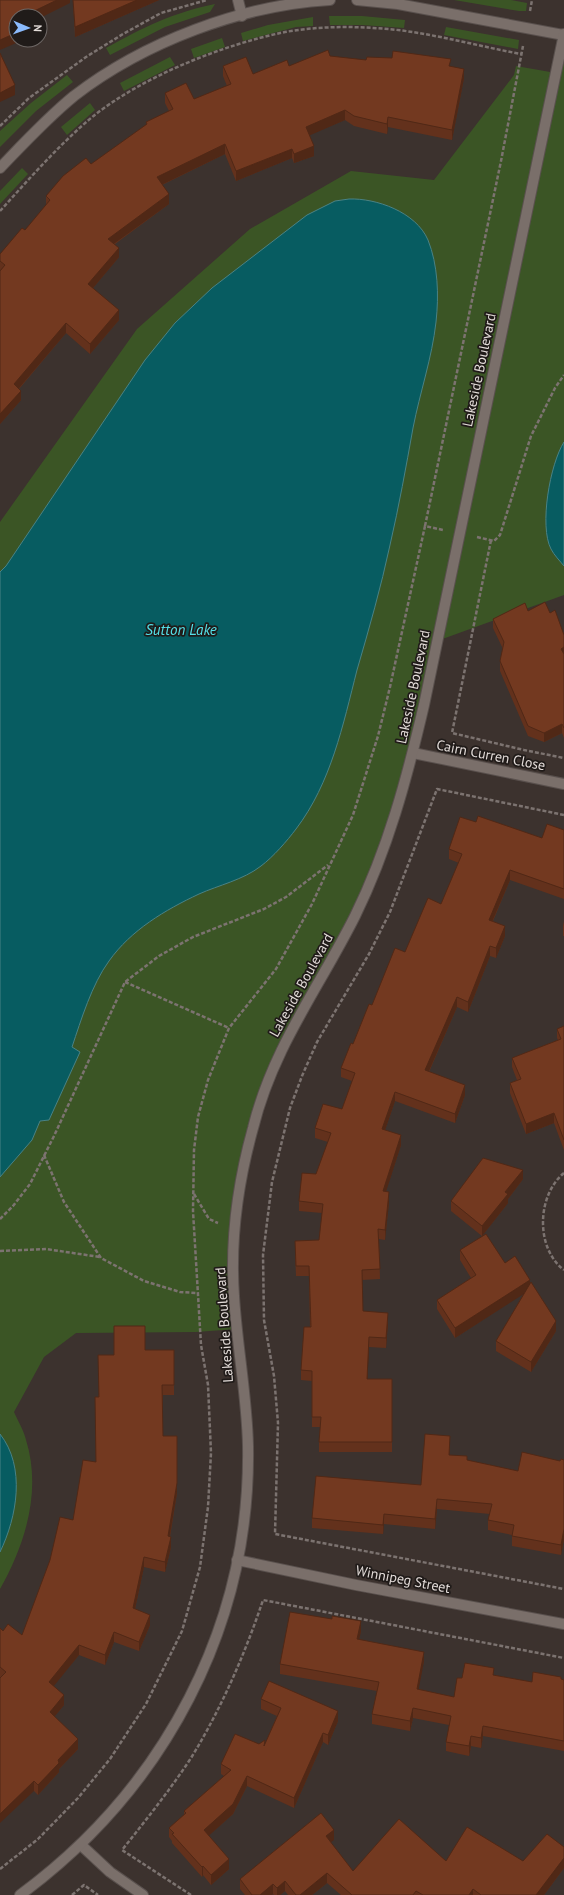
<svg xmlns="http://www.w3.org/2000/svg" width="564" height="1895" viewBox="0 0 564 1895" font-family="'PT Sans',sans-serif">
<rect width="100%" height="100%" fill="#3c322e"/>
<!-- green -->
<g fill="#3b5525">
<path d="M 454,0 L 511,0 L 527,3 L 526,11 L 519,11 Z"/>
<path d="M 215,4 L 210,12 L 165,27 L 110,55 L 106,48 C 144,27 172,13 215,4 Z"/>
<path d="M 329,16 L 362,16 L 405,20 L 404,28 L 362,25 L 330,25 Z"/>
<path d="M 313,17 L 313,26 L 296,27 L 243,41 L 241,33 L 268,25 Z"/>
<path d="M 446,27 L 519,40 L 518,49 L 444,35 Z"/>
<path d="M 564,34 L 564,595 L 437,641 L 424,705 L 373,876 L 272,1072 L 237,1206 L 237,1329 L 196,1332 L 76,1333 L 44,1357 L 14,1412 C 18,1421 24,1431 26,1440 C 42,1491 25,1545 0,1589 L 0,522 L 137,329 L 250,229 L 351,171 L 434,180 L 514,75 L 516,66 L 556,73 Z"/>
<path d="M 222,38 L 225,47 L 194,58 L 191,49 Z"/>
<path d="M 170,57 L 175,65 L 124,91 L 120,83 Z"/>
<path d="M 67,75 L 73,82 L 36,111 L 0,147 L 0,131 L 31,103 Z"/>
<path d="M 90,103 L 95,110 L 67,135 L 61,127 Z"/>
<path d="M 22,168 L 28,174 L 0,204 L 0,191 Z"/>
</g>
<!-- water -->
<g fill="#075c61" stroke="#498285">
<path d="M 349,199 C 376,198 416,212 428,240 C 438,265 439,295 436,322 C 432,358 420,392 413,428 C 406,467 399,506 390,545 C 381,587 369,629 357,670 C 343,725 331,783 296,829 C 287,841 273,857 261,866 C 243,880 219,885 199,894 C 165,910 131,930 109,961 C 92,984 81,1020 72,1047 L 80,1052 L 49,1120 L 40,1121 L 32,1140 L 0,1177 L 0,572 L 6,566 L 145,360 L 175,323 L 212,288 L 307,215 L 335,201 Z"/>
<path d="M 564,442 L 564,566 C 560,561 554,555 551,549 C 539,526 550,464 564,442 Z"/>
<path d="M 0,1434 C 26,1467 17,1517 0,1552 Z"/>
</g>
<g fill="none" stroke-linecap="round" stroke-linejoin="round">
<!-- minor casing -->
<g stroke="#59504d" stroke-width="12">
<g id="minor">
<path d="M 238,0 L 242,16"/>
<path d="M 357,0 L 398,4 L 564,35"/>
<path d="M 0,168 C 24,143 47,118 74,96 C 144,42 242,5 330,0"/>
<path d="M 413,753 L 564,784"/>
<path d="M 237,1560 L 356,1585 L 564,1624"/>
<path d="M 81,1845 L 110,1872 L 143,1895"/>
<path d="M 20,1895 C 164,1789 251,1626 248,1446 C 247,1396 237,1346 234,1296 C 230,1239 238,1182 253,1128 C 273,1047 319,988 355,916 C 388,849 407,778 424,705 L 564,34"/>
</g>
</g>
<!-- path -->
<g stroke="#7c7370" stroke-width="2.5" stroke-dasharray="4 2" stroke-linecap="butt">
<path d="M 530,11 L 532,0"/>
<path d="M 0,126 L 29,98 L 86,57 L 123,34 L 161,13 L 207,0"/>
<path d="M 0,211 C 29,179 58,146 91,118 C 141,77 222,45 285,32 C 314,27 344,26 373,28 C 422,30 472,45 521,54"/>
<path d="M 425,526 L 501,161 L 523,46"/>
<path d="M 477,537 L 494,541 L 500,535 L 531,436 L 555,388 L 564,375"/>
<path d="M 491,540 L 452,733 L 524,750 L 564,758"/>
<path d="M 564,815 L 437,789 L 390,912 L 369,954 L 317,1042 L 302,1076 L 290,1108 L 272,1182 L 263,1255 L 264,1320 L 274,1376 L 278,1423 L 275,1534 L 564,1589"/>
<path d="M 125,982 L 229,1028"/>
<path d="M 44,1155 L 64,1202 L 101,1258 L 144,1281 L 180,1292 L 197,1293"/>
<path d="M 564,1173 C 537,1195 535,1248 564,1270"/>
<path d="M 194,1194 L 209,1219 L 218,1223"/>
<path d="M 0,1219 L 13,1206 L 30,1184 L 54,1136 L 125,982 L 159,956 L 193,937 L 264,909 L 286,897 L 328,865"/>
<path d="M 0,1251 L 46,1249 L 100,1257"/>
<path d="M 0,1869 L 38,1839 L 78,1798 L 110,1759 L 146,1704 L 182,1631 L 200,1567 L 208,1507 L 211,1453 L 208,1385 L 201,1345 L 193,1211 L 194,1150 L 198,1117 L 208,1080 L 229,1028 L 276,969 L 312,904 L 353,815 L 378,736 L 390,687 L 425,526 L 443,530"/>
<path d="M 72,1895 L 84,1885 L 98,1895"/>
<path d="M 191,1895 L 122,1850 C 146,1820 170,1790 191,1758 C 221,1709 245,1654 263,1600 L 564,1658"/>
</g>
<!-- minor -->
<use href="#minor" stroke="#7a6f6a" stroke-width="10"/>
</g>
<!-- wall -->
<g fill="#63311c">
<path d="M 73,0 L 159,0 L 75,37 Z"/>
<path d="M 330,56 L 366,60 L 451,66 L 464,78 L 452,140 L 388,127 L 387,134 L 354,126 L 345,120 L 309,135 L 314,156 L 294,163 L 292,158 L 236,181 L 225,154 L 162,185 L 169,204 L 115,244 L 119,257 L 93,288 L 119,320 L 90,354 L 66,333 L 19,389 L 21,400 L 0,424 L 0,254 L 25,230 L 46,205 L 46,196 L 146,125 L 146,122 L 169,111 L 165,103 L 165,93 L 194,99 L 227,86 L 223,76 L 223,66 L 253,74 Z"/>
<path d="M 528,611 L 550,613 L 564,635 L 564,738 L 562,733 L 544,742 L 528,736 L 500,671 L 500,661 L 503,649 L 493,628 L 493,619 Z"/>
<path d="M 476,822 L 542,838 L 564,830 L 564,899 L 510,880 L 493,921 L 505,936 L 496,958 L 490,956 L 468,1012 L 457,1007 L 429,1072 L 465,1095 L 455,1123 L 395,1101 L 385,1130 L 401,1145 L 386,1191 L 389,1202 L 385,1240 L 379,1239 L 380,1279 L 362,1280 L 363,1311 L 388,1322 L 386,1348 L 369,1347 L 367,1379 L 392,1379 L 392,1452 L 319,1452 L 319,1442 L 321,1427 L 312,1427 L 312,1381 L 301,1380 L 301,1370 L 310,1327 L 309,1276 L 296,1276 L 295,1251 L 295,1241 L 319,1240 L 322,1213 L 299,1211 L 299,1201 L 316,1174 L 328,1142 L 315,1138 L 315,1128 L 342,1109 L 352,1081 L 341,1077 L 341,1068 L 372,1005 L 405,952 L 441,904 L 459,863 L 449,859 L 449,849 Z"/>
<path d="M 564,921 L 564,936 L 563,936 L 563,926 Z"/>
<path d="M 564,1026 L 564,1150 L 554,1123 L 526,1134 L 510,1093 L 510,1083 L 517,1080 L 512,1067 L 512,1058 L 558,1040 L 557,1038 L 557,1029 Z"/>
<path d="M 523,1179 L 508,1199 L 508,1203 L 482,1236 L 451,1211 L 451,1201 Z"/>
<path d="M 460,1250 L 505,1263 L 530,1284 L 556,1331 L 531,1372 L 496,1351 L 496,1341 L 524,1293 L 455,1338 L 437,1309 L 437,1300 L 471,1278 L 460,1260 Z"/>
<path d="M 145,1350 L 174,1350 L 174,1395 L 163,1395 L 163,1436 L 177,1493 L 170,1537 L 171,1547 L 165,1572 L 144,1567 L 135,1609 L 150,1625 L 139,1651 L 114,1642 L 105,1665 L 79,1655 L 53,1686 L 64,1705 L 54,1717 L 78,1749 L 59,1769 L 59,1772 L 38,1795 L 34,1791 L 0,1677 L 0,1628 L 3,1631 L 22,1635 L 73,1520 L 96,1462 L 98,1397 L 114,1355 Z"/>
<path d="M 450,1446 L 449,1455 L 467,1460 L 518,1471 L 564,1460 L 564,1539 L 561,1555 L 512,1546 L 512,1535 L 488,1530 L 488,1520 L 490,1514 L 437,1509 L 435,1529 L 384,1524 L 383,1534 L 312,1528 L 312,1518 L 421,1485 Z"/>
<path d="M 332,1619 L 361,1631 L 359,1639 L 424,1661 L 418,1689 L 454,1697 L 494,1675 L 532,1682 L 561,1679 L 564,1680 L 564,1751 L 483,1736 L 481,1748 L 471,1746 L 469,1756 L 446,1751 L 446,1742 L 449,1725 L 413,1718 L 410,1731 L 372,1724 L 372,1714 L 377,1691 L 280,1674 L 280,1664 Z"/>
<path d="M 261,1699 L 338,1721 L 328,1745 L 323,1742 L 294,1808 L 247,1786 L 233,1814 L 208,1836 L 229,1869 L 211,1885 L 203,1875 L 202,1877 L 172,1843 L 172,1841 L 169,1837 L 169,1828 L 184,1815 L 184,1811 L 224,1776 L 221,1774 L 221,1764 L 259,1744 L 265,1744 L 277,1716 L 261,1709 Z"/>
<path d="M 334,1840 L 330,1842 L 353,1871 L 446,1861 L 523,1861 L 564,1868 L 544,1895 L 341,1895 L 327,1883 L 312,1895 L 288,1895 L 285,1891 L 280,1895 L 274,1895 L 273,1894 L 272,1895 L 245,1895 L 240,1889 L 240,1879 Z"/>
</g>
<!-- shaded-wall -->
<g fill="#502816">
<path d="M 57,0 L 70,0 L 70,3 L 40,18 L 40,16 L 30,16 L 30,13 Z"/>
<path d="M 137,0 L 159,0 L 75,37 L 75,27 Z"/>
<path d="M 16,33 L 16,40 L 23,40 L 0,50 L 0,40 Z"/>
<path d="M 464,69 L 464,78 L 452,140 L 452,130 Z"/>
<path d="M 15,85 L 15,95 L 0,102 L 0,93 Z"/>
<path d="M 345,110 L 345,120 L 306,137 L 306,127 Z"/>
<path d="M 388,117 L 388,127 L 387,134 L 387,124 Z"/>
<path d="M 225,144 L 225,154 L 157,187 L 157,177 Z"/>
<path d="M 314,146 L 314,156 L 294,163 L 294,154 Z"/>
<path d="M 292,149 L 292,158 L 236,181 L 236,171 Z"/>
<path d="M 169,194 L 169,204 L 108,248 L 108,239 Z"/>
<path d="M 119,248 L 119,257 L 88,294 L 88,284 Z"/>
<path d="M 119,310 L 119,320 L 90,354 L 90,344 Z"/>
<path d="M 66,323 L 66,333 L 14,394 L 14,384 Z"/>
<path d="M 21,391 L 21,400 L 0,424 L 0,414 Z"/>
<path d="M 564,647 L 564,657 L 561,649 Z"/>
<path d="M 562,724 L 562,733 L 544,742 L 544,733 Z"/>
<path d="M 510,870 L 510,880 L 489,929 L 489,920 Z"/>
<path d="M 505,926 L 505,936 L 496,958 L 496,948 Z"/>
<path d="M 490,946 L 490,956 L 468,1012 L 468,1002 Z"/>
<path d="M 457,997 L 457,1007 L 425,1080 L 425,1070 Z"/>
<path d="M 465,1085 L 465,1095 L 455,1123 L 455,1114 Z"/>
<path d="M 395,1092 L 395,1101 L 382,1139 L 382,1129 Z"/>
<path d="M 554,1113 L 554,1123 L 526,1134 L 526,1124 Z"/>
<path d="M 401,1135 L 401,1145 L 383,1201 L 383,1191 Z"/>
<path d="M 523,1170 L 523,1179 L 508,1199 L 508,1203 L 482,1236 L 482,1226 L 505,1192 Z"/>
<path d="M 389,1192 L 389,1202 L 385,1240 L 385,1230 Z"/>
<path d="M 530,1280 L 530,1290 L 455,1338 L 455,1328 Z"/>
<path d="M 388,1313 L 388,1322 L 386,1348 L 386,1338 Z"/>
<path d="M 556,1321 L 556,1331 L 531,1372 L 531,1362 Z"/>
<path d="M 369,1337 L 369,1347 L 367,1388 L 367,1379 Z"/>
<path d="M 450,1436 L 450,1446 L 449,1465 L 449,1455 Z"/>
<path d="M 177,1483 L 177,1493 L 168,1546 L 168,1536 Z"/>
<path d="M 437,1499 L 437,1509 L 435,1529 L 435,1519 Z"/>
<path d="M 384,1514 L 384,1524 L 383,1534 L 383,1525 Z"/>
<path d="M 564,1529 L 564,1539 L 561,1555 L 561,1545 Z"/>
<path d="M 171,1537 L 171,1547 L 165,1572 L 165,1562 Z"/>
<path d="M 144,1557 L 144,1567 L 133,1618 L 133,1608 Z"/>
<path d="M 150,1615 L 150,1625 L 139,1651 L 139,1642 Z"/>
<path d="M 361,1621 L 361,1631 L 357,1649 L 357,1639 Z"/>
<path d="M 114,1632 L 114,1642 L 105,1665 L 105,1655 Z"/>
<path d="M 79,1645 L 79,1655 L 49,1692 L 49,1682 Z"/>
<path d="M 424,1652 L 424,1661 L 417,1698 L 417,1689 Z"/>
<path d="M 64,1695 L 64,1705 L 50,1722 L 50,1712 Z"/>
<path d="M 413,1708 L 413,1718 L 410,1731 L 410,1721 Z"/>
<path d="M 338,1711 L 338,1721 L 328,1745 L 328,1735 Z"/>
<path d="M 483,1726 L 483,1736 L 481,1748 L 481,1738 Z"/>
<path d="M 323,1733 L 323,1742 L 294,1808 L 294,1798 Z"/>
<path d="M 471,1736 L 471,1746 L 469,1756 L 469,1746 Z"/>
<path d="M 78,1739 L 78,1749 L 59,1769 L 59,1772 L 38,1795 L 38,1785 L 58,1760 Z"/>
<path d="M 247,1776 L 247,1786 L 233,1814 L 204,1840 L 204,1830 Z"/>
<path d="M 34,1781 L 34,1791 L 0,1823 L 0,1814 Z"/>
<path d="M 334,1830 L 334,1840 L 326,1846 L 326,1836 Z"/>
<path d="M 564,1858 L 564,1868 L 544,1895 L 536,1895 Z"/>
<path d="M 229,1859 L 229,1869 L 211,1885 L 211,1875 Z"/>
<path d="M 203,1866 L 203,1875 L 202,1877 L 202,1867 Z"/>
<path d="M 327,1873 L 327,1883 L 312,1895 L 300,1895 Z"/>
<path d="M 285,1881 L 285,1891 L 280,1895 L 277,1895 L 277,1888 Z"/>
<path d="M 273,1884 L 273,1894 L 272,1895 L 260,1895 Z"/>
<path d="M 473,1889 L 473,1895 L 469,1895 Z"/>
</g>
<!-- building -->
<g fill="#733920" stroke="#502816">
<path d="M 0,0 L 57,0 L 30,13 L 31,16 L 16,16 L 16,33 L 0,40 Z"/>
<path d="M 73,0 L 137,0 L 75,27 Z"/>
<path d="M 328,50 L 330,56 L 366,60 L 367,57 L 392,58 L 393,51 L 451,59 L 449,66 L 464,69 L 452,130 L 388,117 L 387,124 L 354,116 L 345,110 L 306,127 L 314,146 L 294,154 L 292,149 L 236,171 L 225,144 L 157,177 L 169,194 L 108,239 L 119,248 L 88,284 L 119,310 L 90,344 L 66,323 L 14,384 L 21,391 L 0,414 L 0,271 L 5,265 L 0,261 L 0,254 L 22,228 L 25,230 L 50,200 L 46,196 L 63,176 L 86,158 L 91,164 L 147,124 L 146,122 L 173,109 L 165,93 L 186,83 L 194,99 L 231,84 L 223,66 L 246,57 L 253,74 L 287,60 L 289,66 Z"/>
<path d="M 0,53 L 15,85 L 0,93 Z"/>
<path d="M 545,602 L 550,613 L 555,610 L 564,635 L 564,647 L 561,649 L 564,654 L 564,728 L 562,724 L 544,733 L 528,726 L 500,661 L 504,642 L 493,619 L 525,603 L 528,611 Z"/>
<path d="M 478,816 L 542,838 L 547,824 L 564,830 L 564,889 L 510,870 L 489,920 L 505,926 L 496,948 L 490,946 L 468,1002 L 457,997 L 425,1070 L 465,1085 L 455,1114 L 395,1092 L 382,1129 L 401,1135 L 383,1191 L 389,1192 L 385,1230 L 378,1229 L 380,1269 L 362,1270 L 363,1311 L 388,1313 L 386,1338 L 369,1337 L 367,1379 L 392,1379 L 392,1442 L 319,1442 L 321,1417 L 312,1417 L 312,1371 L 301,1370 L 304,1327 L 311,1327 L 309,1266 L 296,1266 L 295,1241 L 319,1240 L 323,1204 L 299,1201 L 302,1173 L 316,1174 L 331,1133 L 315,1128 L 323,1104 L 342,1109 L 355,1073 L 341,1068 L 351,1043 L 353,1044 L 369,1004 L 372,1005 L 395,948 L 405,952 L 428,898 L 441,904 L 462,854 L 449,849 L 460,817 L 476,822 Z"/>
<path d="M 564,1026 L 564,1140 L 554,1113 L 526,1124 L 510,1083 L 521,1079 L 512,1058 L 561,1039 L 557,1029 Z"/>
<path d="M 483,1158 L 523,1170 L 505,1192 L 508,1194 L 482,1226 L 451,1201 Z"/>
<path d="M 486,1234 L 505,1263 L 515,1256 L 530,1280 L 455,1328 L 437,1300 L 476,1275 L 460,1250 Z"/>
<path d="M 531,1282 L 556,1321 L 531,1362 L 496,1341 Z"/>
<path d="M 114,1326 L 145,1326 L 145,1350 L 174,1350 L 174,1385 L 162,1385 L 163,1436 L 177,1436 L 177,1483 L 168,1536 L 171,1537 L 165,1562 L 144,1557 L 133,1608 L 150,1615 L 139,1642 L 114,1632 L 105,1655 L 79,1645 L 49,1682 L 64,1695 L 50,1712 L 78,1739 L 58,1760 L 59,1763 L 38,1785 L 34,1781 L 0,1814 L 0,1678 L 6,1672 L 0,1667 L 0,1628 L 3,1631 L 8,1624 L 22,1635 L 50,1560 L 60,1517 L 73,1520 L 83,1460 L 96,1462 L 95,1397 L 99,1397 L 98,1355 L 114,1355 Z"/>
<path d="M 425,1434 L 450,1436 L 449,1455 L 467,1456 L 467,1460 L 518,1471 L 522,1452 L 560,1461 L 561,1459 L 564,1460 L 564,1529 L 561,1545 L 512,1536 L 514,1525 L 488,1520 L 492,1504 L 437,1499 L 435,1519 L 384,1514 L 383,1525 L 312,1518 L 316,1476 L 421,1485 Z"/>
<path d="M 290,1612 L 332,1619 L 332,1616 L 361,1621 L 357,1639 L 424,1652 L 417,1689 L 454,1697 L 457,1678 L 462,1678 L 465,1663 L 494,1668 L 493,1675 L 532,1682 L 533,1672 L 561,1677 L 561,1679 L 564,1680 L 564,1741 L 483,1726 L 481,1738 L 471,1736 L 469,1746 L 446,1742 L 451,1716 L 413,1708 L 410,1721 L 372,1714 L 379,1682 L 280,1664 Z"/>
<path d="M 269,1681 L 338,1711 L 328,1735 L 323,1733 L 294,1798 L 247,1776 L 233,1804 L 204,1830 L 229,1859 L 211,1875 L 203,1866 L 202,1867 L 172,1834 L 174,1833 L 169,1828 L 186,1813 L 184,1811 L 231,1770 L 221,1764 L 235,1734 L 259,1744 L 265,1740 L 264,1746 L 281,1708 L 261,1699 Z"/>
<path d="M 321,1813 L 334,1830 L 326,1836 L 353,1871 L 399,1819 L 446,1861 L 467,1827 L 523,1861 L 547,1834 L 564,1847 L 564,1858 L 536,1895 L 481,1895 L 473,1889 L 469,1895 L 423,1895 L 416,1891 L 413,1895 L 352,1895 L 327,1873 L 300,1895 L 296,1895 L 285,1881 L 277,1888 L 273,1884 L 260,1895 L 252,1895 L 240,1879 Z"/>
</g>
<g text-anchor="middle" stroke-width="3.5" stroke-linejoin="round" paint-order="stroke">
<!-- street labels -->
<g font-size="14" fill="#e3dcd9" stroke="#201b19">
<text transform="translate(479 370) rotate(-78)" y="5">Lakeside Boulevard</text>
<text transform="translate(413 687) rotate(-78)" y="5">Lakeside Boulevard</text>
<text transform="translate(491 755) rotate(11)" y="5">Cairn Curren Close</text>
<text transform="translate(301 985) rotate(-61)" y="5">Lakeside Boulevard</text>
<text transform="translate(224 1325) rotate(-94)" y="5">Lakeside Boulevard</text>
<text transform="translate(403 1579) rotate(11)" y="5">Winnipeg Street</text>
</g>
<!-- water labels -->
<g font-size="15" font-style="italic" fill="#54e1e9" stroke="#201b19">
<text x="181" y="635">Sutton Lake</text>
</g>
</g>
<!-- north arrow -->
<g transform="translate(28 28) rotate(92)"><circle r="19" fill="#201b19" stroke="#6e6866"/>
<path d="M0-3L7 15L0 10L-7 15Z" fill="#8abafc"/>
<text y="-6" font-size="11" font-weight="bold" text-anchor="middle" fill="#e3dcd9">N</text>
</g>
</svg>
